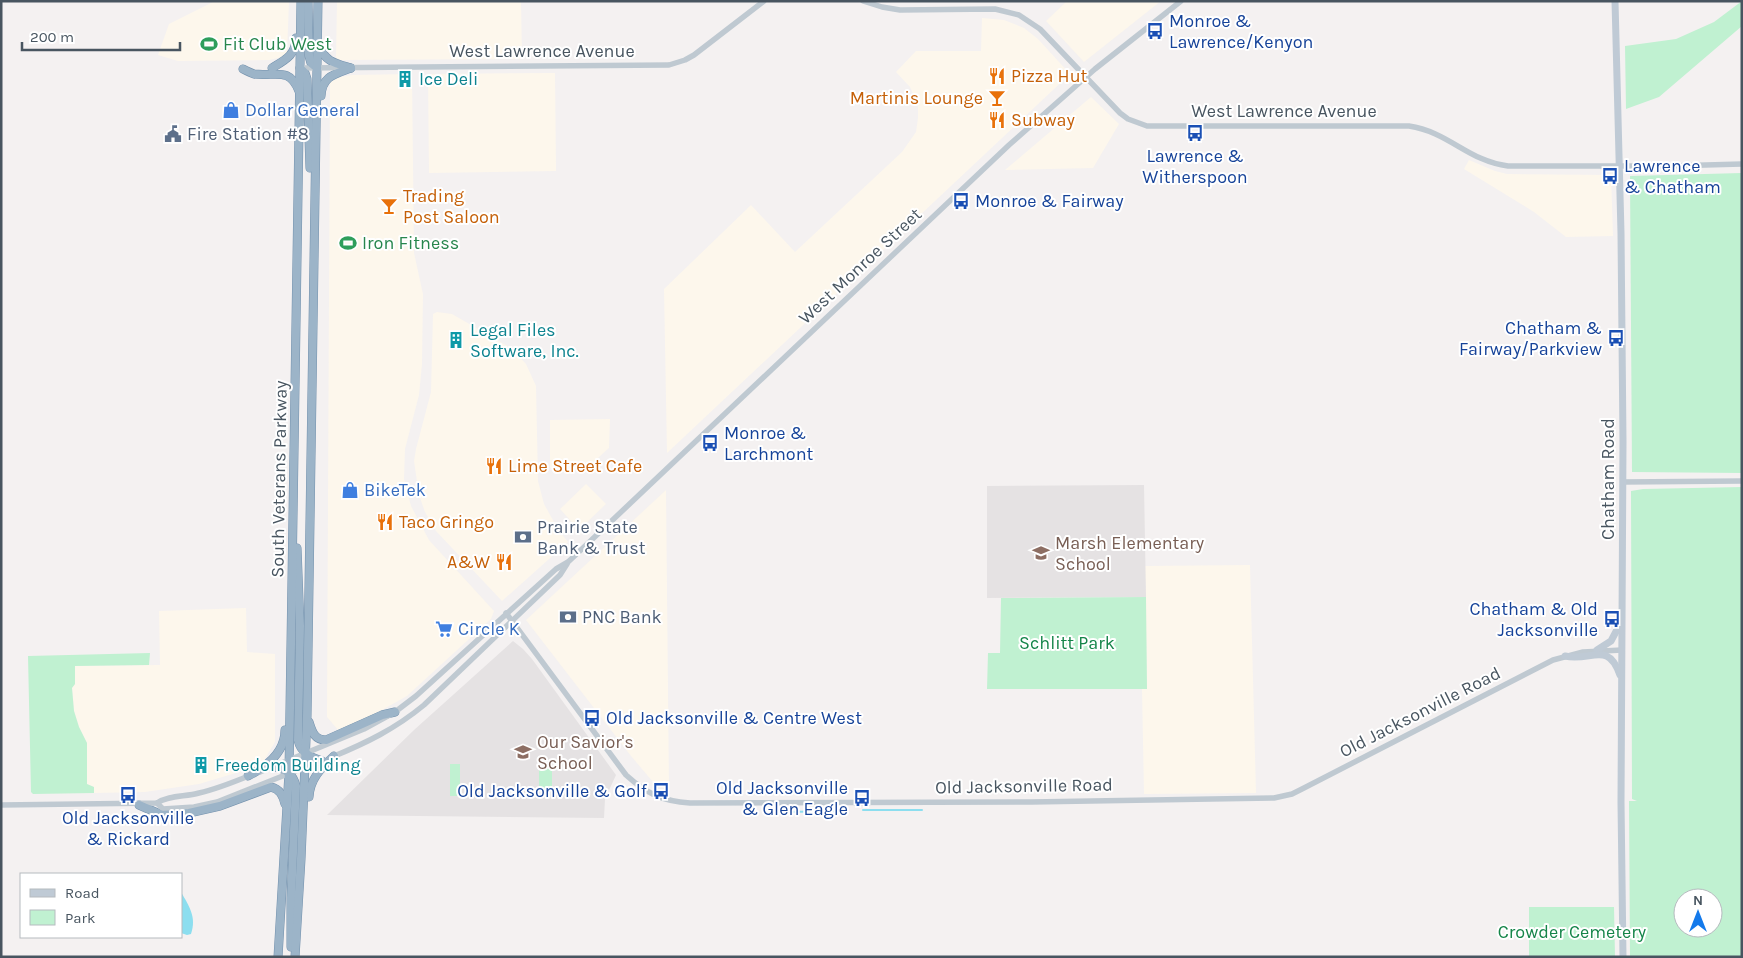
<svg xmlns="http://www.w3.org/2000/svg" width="1743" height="958" viewBox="0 0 1743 958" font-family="Karla,sans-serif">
<rect width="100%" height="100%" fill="#f4f1f1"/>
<!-- commercial -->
<g fill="#fdf7ec">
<path d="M 215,1 L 289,1 L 287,54 L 282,57 L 269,60 L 178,61 L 158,55 L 169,24 Z"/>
<path d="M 337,1 L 521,1 L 522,59 L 339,60 L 336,59 Z"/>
<path d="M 1067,1 L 1161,1 L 1084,62 L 1046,21 Z"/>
<path d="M 982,18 L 1004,20 L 1024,28 L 1038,39 L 1070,74 L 667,453 L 664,289 L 751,205 L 795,252 L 902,152 L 916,132 L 918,118 L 918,104 L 910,87 L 896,72 L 916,51 L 981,51 Z"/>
<path d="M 555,73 L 556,171 L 429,173 L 428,74 Z"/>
<path d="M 412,74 L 414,253 L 423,294 L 422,364 L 419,395 L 405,449 L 404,479 L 411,506 L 429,540 L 494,611 L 491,619 L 407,696 L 364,720 L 338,730 L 327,717 L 330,81 L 340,77 L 352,75 Z"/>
<path d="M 1091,97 L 1119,124 L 1093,168 L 1005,170 Z"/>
<path d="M 1469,160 L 1495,171 L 1507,174 L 1611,175 L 1613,236 L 1566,237 L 1534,212 L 1464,169 Z"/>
<path d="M 437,312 L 452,314 L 511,348 L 526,364 L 536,386 L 538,481 L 544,504 L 559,531 L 568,542 L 502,601 L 436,531 L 425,512 L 419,495 L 414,461 L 416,449 L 431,392 L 433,314 Z"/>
<path d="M 610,419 L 609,448 L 587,468 L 550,468 L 550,420 Z"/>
<path d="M 586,484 L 606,504 L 579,530 L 560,509 Z"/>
<path d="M 666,490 L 669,791 L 653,782 L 631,756 L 526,620 Z"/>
<path d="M 1250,565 L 1256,793 L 1144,794 L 1142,689 L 1147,688 L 1145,566 Z"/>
<path d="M 246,608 L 247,652 L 275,654 L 275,742 L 263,762 L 239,772 L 199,784 L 145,792 L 94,793 L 94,787 L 87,784 L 87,743 L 79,727 L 74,711 L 72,687 L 75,684 L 75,666 L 160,665 L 159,611 Z"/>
</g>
<!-- education -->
<g fill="#e5e2e3">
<path d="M 1144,485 L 1146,597 L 987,598 L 987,486 Z"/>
<path d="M 513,641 L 523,649 L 532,659 L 616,775 L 605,799 L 604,818 L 327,815 L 414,730 Z"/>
</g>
<!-- green -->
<g fill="#c0f1d1" fill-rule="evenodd">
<path d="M 1742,1 L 1742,26 L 1659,97 L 1626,109 L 1625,46 L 1676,39 L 1714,22 Z"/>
<path d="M 1742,173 L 1742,473 L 1632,472 L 1630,176 Z"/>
<path d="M 1742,487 L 1742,957 L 1630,957 L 1629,801 L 1637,801 L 1632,799 L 1631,491 L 1643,489 ZM 1683,898 L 1713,898 L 1713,928 L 1683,928 Z"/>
<path d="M 1146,597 L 1147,689 L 987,689 L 988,653 L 1000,653 L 1001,598 Z"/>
<path d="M 150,653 L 149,665 L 75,666 L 75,684 L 72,688 L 74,711 L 79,727 L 87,743 L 87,784 L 94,787 L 94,793 L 33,794 L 31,792 L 28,656 Z"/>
<rect x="450" y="764" width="10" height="32"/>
<rect x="539" y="764" width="13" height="27"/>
<path d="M 1529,907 L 1614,907 L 1615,957 L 1529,957 Z"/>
</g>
<!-- water -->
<path fill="#8cdeef" d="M 181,892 C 189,906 197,917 191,934 L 187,935 L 181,933 Z"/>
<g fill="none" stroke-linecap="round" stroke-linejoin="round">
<!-- stream -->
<g stroke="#8cdeef" stroke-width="2">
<path d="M 863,810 L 922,810"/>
<path d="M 785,812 L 845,811"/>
</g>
<!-- trunk casing -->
<g stroke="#7391ad" stroke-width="9">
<g id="trunk">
<path d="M 308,1 L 309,56 L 311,63 L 317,68"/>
<path d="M 318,45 C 326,62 334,63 351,68"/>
<path d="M 272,68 C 285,60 296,55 296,38"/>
<path d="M 300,68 L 305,73 L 307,79 L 310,168"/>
<path d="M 243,69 C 247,71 251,73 254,74 C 275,77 289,66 299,91"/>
<path d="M 321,96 C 322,76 335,74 351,68"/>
<path d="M 297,548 L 300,626 L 298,740 C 301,753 310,757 322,761"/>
<path d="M 309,722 C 312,731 314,740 326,740 L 382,715 L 395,712"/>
<path d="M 273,767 C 286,768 293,774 296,786 L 291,898 L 291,947"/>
<path d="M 248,776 C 266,767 285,752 285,730"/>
<path d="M 309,797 C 310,779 321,768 334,756"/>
<path d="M 139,805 L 162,815 L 189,813 L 220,806 L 271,787 C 280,789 283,796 285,804"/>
<path d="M 278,957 L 289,773 L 301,1"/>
<path d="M 295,957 L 301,859 L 307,716 L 318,1"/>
</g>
</g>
<!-- tertiary -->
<g stroke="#bfc9d1" stroke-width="5.5">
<path d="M 863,1 L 882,7 L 900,10 L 995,9 L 1019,15 L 1040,29 L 1120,113 L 1128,119 L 1147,126 L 1409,126 C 1449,132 1468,161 1508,166 L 1669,166 L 1742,164"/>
<path d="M 300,68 L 669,65 L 685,60 L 694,55 L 764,1"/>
<path d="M 1623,482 L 1742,481"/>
<path d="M 506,613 L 626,775 C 647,794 662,801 690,803 L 1031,802 L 1274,798 L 1292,794 L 1302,789 L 1553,660 L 1583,652 L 1622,650"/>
<path d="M 332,757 C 366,743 395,729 424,705 L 560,575 L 567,564"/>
<path d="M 260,772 L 364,729 L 395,712 L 416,696 L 556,569 L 568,562 L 583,548 L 1009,145 L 1095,69 L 1181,1"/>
<path d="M 157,803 L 163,809 L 194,807 L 217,802 L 323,760"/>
<path d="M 1,805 L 157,803 C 169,795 185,797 199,793 C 217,789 234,782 251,775"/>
</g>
<!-- secondary -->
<g stroke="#bfcad5" stroke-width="7">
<path d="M 1615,1 L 1621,233 L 1623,442 L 1621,802 L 1623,957"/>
<path d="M 1597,650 L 1611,641 L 1620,624"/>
<path d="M 1565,656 C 1591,662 1608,640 1620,675"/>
</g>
<!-- trunk -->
<use href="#trunk" stroke="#9cb4c8" stroke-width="8"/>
</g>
<!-- icons -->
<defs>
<g id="bus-bare" transform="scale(1.35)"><path d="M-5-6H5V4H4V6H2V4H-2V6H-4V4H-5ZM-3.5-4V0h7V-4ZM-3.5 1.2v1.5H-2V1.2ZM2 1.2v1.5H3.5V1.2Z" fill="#1a4fb4" stroke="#fff" stroke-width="2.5" paint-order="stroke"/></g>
<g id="stadium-bare" transform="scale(1.35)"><path d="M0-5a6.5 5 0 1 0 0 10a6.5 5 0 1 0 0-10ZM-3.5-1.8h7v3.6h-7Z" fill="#2e9e5b" stroke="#fff" stroke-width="2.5" paint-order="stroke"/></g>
<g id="restaurant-bare" transform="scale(1.35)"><path d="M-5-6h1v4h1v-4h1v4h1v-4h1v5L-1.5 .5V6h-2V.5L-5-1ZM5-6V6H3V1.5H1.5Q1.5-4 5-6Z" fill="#e8710a" stroke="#fff" stroke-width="2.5" paint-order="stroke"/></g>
<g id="building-bare" transform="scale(1.35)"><path d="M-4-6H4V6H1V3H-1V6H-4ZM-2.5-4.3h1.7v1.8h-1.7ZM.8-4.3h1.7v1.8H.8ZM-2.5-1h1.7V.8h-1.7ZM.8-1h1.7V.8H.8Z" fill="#0f9aa8" stroke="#fff" stroke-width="2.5" paint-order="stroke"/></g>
<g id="bar-bare" transform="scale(1.35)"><path d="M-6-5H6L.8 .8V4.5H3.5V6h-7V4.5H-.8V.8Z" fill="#e8710a" stroke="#fff" stroke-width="2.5" paint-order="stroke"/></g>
<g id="shop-bare" transform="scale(1.35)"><path d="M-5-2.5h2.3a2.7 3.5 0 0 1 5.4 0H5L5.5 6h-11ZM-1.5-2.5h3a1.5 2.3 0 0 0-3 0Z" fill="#3f7fe0" stroke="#fff" stroke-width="2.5" paint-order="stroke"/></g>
<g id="civic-bare" transform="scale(1.35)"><path d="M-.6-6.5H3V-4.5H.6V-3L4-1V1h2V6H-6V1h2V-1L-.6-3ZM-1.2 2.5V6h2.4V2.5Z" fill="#5c6f8a" stroke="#fff" stroke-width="2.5" paint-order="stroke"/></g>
<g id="bank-bare" transform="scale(1.35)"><path d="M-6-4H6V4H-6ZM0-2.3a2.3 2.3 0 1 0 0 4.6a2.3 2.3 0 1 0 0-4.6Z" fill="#5c6f8a" stroke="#fff" stroke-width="2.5" paint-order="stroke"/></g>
<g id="school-bare" transform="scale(1.35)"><path d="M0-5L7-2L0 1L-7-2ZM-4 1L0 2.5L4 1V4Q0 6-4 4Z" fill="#8d6e63" stroke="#fff" stroke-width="2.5" paint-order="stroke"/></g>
<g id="supermarket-bare" transform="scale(1.35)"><path d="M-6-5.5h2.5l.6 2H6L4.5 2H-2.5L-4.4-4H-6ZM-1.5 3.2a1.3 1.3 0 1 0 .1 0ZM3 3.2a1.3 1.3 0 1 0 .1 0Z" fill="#3f7fe0" stroke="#fff" stroke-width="2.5" paint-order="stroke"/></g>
</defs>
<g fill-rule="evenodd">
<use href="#bus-bare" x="1155" y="31"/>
<use href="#stadium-bare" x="209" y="44"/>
<use href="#restaurant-bare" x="997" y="76"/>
<use href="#building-bare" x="405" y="79"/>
<use href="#bar-bare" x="997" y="98"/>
<use href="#shop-bare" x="231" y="110"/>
<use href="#restaurant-bare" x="997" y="120"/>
<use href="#bus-bare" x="1195" y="133"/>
<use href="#civic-bare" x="173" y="134"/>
<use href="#bus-bare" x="1610" y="176"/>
<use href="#bus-bare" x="961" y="201"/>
<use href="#bar-bare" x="389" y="206"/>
<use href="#stadium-bare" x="348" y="243"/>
<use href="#bus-bare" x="1616" y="338"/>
<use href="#building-bare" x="456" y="340"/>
<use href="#bus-bare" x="710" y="443"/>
<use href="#restaurant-bare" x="494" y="466"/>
<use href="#shop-bare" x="350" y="490"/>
<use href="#restaurant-bare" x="385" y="522"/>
<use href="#bank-bare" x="523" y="537"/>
<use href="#school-bare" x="1041" y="553"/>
<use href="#restaurant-bare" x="504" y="562"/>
<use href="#bank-bare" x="568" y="617"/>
<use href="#bus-bare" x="1612" y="619"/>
<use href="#supermarket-bare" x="444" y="629"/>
<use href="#bus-bare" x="592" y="718"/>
<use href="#school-bare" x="523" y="752"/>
<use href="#building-bare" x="201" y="765"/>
<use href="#bus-bare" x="661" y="791"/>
<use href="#bus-bare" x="128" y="795"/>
<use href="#bus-bare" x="862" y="798"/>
</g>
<g text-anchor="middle" stroke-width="4" stroke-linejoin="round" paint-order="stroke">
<!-- transit labels -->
<g font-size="18" fill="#164399" stroke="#fff" text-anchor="start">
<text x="1169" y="27">Monroe &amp;<tspan x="1169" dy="21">Lawrence/Kenyon</tspan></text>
<text x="1195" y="162" text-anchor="middle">Lawrence &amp;<tspan x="1195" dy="21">Witherspoon</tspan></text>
<text x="1624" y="172">Lawrence<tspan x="1624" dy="21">&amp; Chatham</tspan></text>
<text x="975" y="207">Monroe &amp; Fairway</text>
<text x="1602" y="334" text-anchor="end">Chatham &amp;<tspan x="1602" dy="21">Fairway/Parkview</tspan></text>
<text x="724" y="439">Monroe &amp;<tspan x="724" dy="21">Larchmont</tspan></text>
<text x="1598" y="615" text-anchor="end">Chatham &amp; Old<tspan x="1598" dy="21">Jacksonville</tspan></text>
<text x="606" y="724">Old Jacksonville &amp; Centre West</text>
<text x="848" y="794" text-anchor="end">Old Jacksonville<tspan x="848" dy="21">&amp; Glen Eagle</tspan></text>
<text x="647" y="797" text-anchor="end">Old Jacksonville &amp; Golf</text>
<text x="128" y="824" text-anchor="middle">Old Jacksonville<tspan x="128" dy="21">&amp; Rickard</tspan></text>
</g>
<!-- leisure labels -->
<g font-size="18" fill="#27864d" stroke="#fff" text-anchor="start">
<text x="223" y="50">Fit Club West</text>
<text x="362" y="249">Iron Fitness</text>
</g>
<!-- street labels -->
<g font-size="18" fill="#485560" stroke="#fff">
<text x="542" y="57">West Lawrence Avenue</text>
<text x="1284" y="117">West Lawrence Avenue</text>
<text transform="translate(860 266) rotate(-43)" y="6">West Monroe Street</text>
<text transform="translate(279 479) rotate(-89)" y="6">South Veterans Parkway</text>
<text transform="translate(1608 479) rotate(-90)" y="6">Chatham Road</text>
<text transform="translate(1420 712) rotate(-27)" y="6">Old Jacksonville Road</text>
<text transform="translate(1024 786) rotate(-1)" y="6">Old Jacksonville Road</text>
</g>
<!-- food labels -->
<g font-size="18" fill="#c56008" stroke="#fff" text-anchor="start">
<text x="1011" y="82">Pizza Hut</text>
<text x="983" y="104" text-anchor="end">Martinis Lounge</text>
<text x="1011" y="126">Subway</text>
<text x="403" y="202">Trading<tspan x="403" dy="21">Post Saloon</tspan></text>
<text x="508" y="472">Lime Street Cafe</text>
<text x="399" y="528">Taco Gringo</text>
<text x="490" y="568" text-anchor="end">A&amp;W</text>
</g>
<!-- culture labels -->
<g font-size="18" fill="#0d838f" stroke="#fff" text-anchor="start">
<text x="419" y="85">Ice Deli</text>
<text x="470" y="336">Legal Files<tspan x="470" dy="21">Software, Inc.</tspan></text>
<text x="215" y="771">Freedom Building</text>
</g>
<!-- shop labels -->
<g font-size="18" fill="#366cbe" stroke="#fff" text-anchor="start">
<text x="245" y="116">Dollar General</text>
<text x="364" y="496">BikeTek</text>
<text x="458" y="635">Circle K</text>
</g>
<!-- service labels -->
<g font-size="18" fill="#4e5e75" stroke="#fff" text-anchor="start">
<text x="187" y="140">Fire Station #8</text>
<text x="537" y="533">Prairie State<tspan x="537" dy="21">Bank &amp; Trust</tspan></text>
<text x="582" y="623">PNC Bank</text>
</g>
<!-- education labels -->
<g font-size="18" fill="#785e54" stroke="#fff" text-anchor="start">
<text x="1055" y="549">Marsh Elementary<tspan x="1055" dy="21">School</tspan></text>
<text x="537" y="748">Our Savior's<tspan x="537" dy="21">School</tspan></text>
</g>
<!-- park labels -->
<g font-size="18" fill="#158549" stroke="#fff">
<text x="1067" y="649">Schlitt Park</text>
<text x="1572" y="938">Crowder Cemetery</text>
</g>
</g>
<!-- border -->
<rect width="1743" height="958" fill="none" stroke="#485560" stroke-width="5"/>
<!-- legend -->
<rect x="20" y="873" width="162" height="65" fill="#ffffff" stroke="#b6bbbf"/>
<rect x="30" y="889" width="25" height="8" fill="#bfcad5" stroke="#b6bbbf"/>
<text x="65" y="898" font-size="15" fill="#485560">Road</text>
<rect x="30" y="910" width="25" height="15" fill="#c0f1d1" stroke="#b6bbbf"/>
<text x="65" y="923" font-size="15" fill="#485560">Park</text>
<!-- north arrow -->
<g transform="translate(1698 913)"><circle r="24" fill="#ffffff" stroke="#b6bbbf"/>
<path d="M0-4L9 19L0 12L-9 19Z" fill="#147aeb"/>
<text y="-8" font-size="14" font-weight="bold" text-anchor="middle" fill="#485560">N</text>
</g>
<!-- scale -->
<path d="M22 42v8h158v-8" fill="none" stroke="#485560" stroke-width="2.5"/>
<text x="30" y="42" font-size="15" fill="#485560" stroke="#ffffff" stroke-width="4" paint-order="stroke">200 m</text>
</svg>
